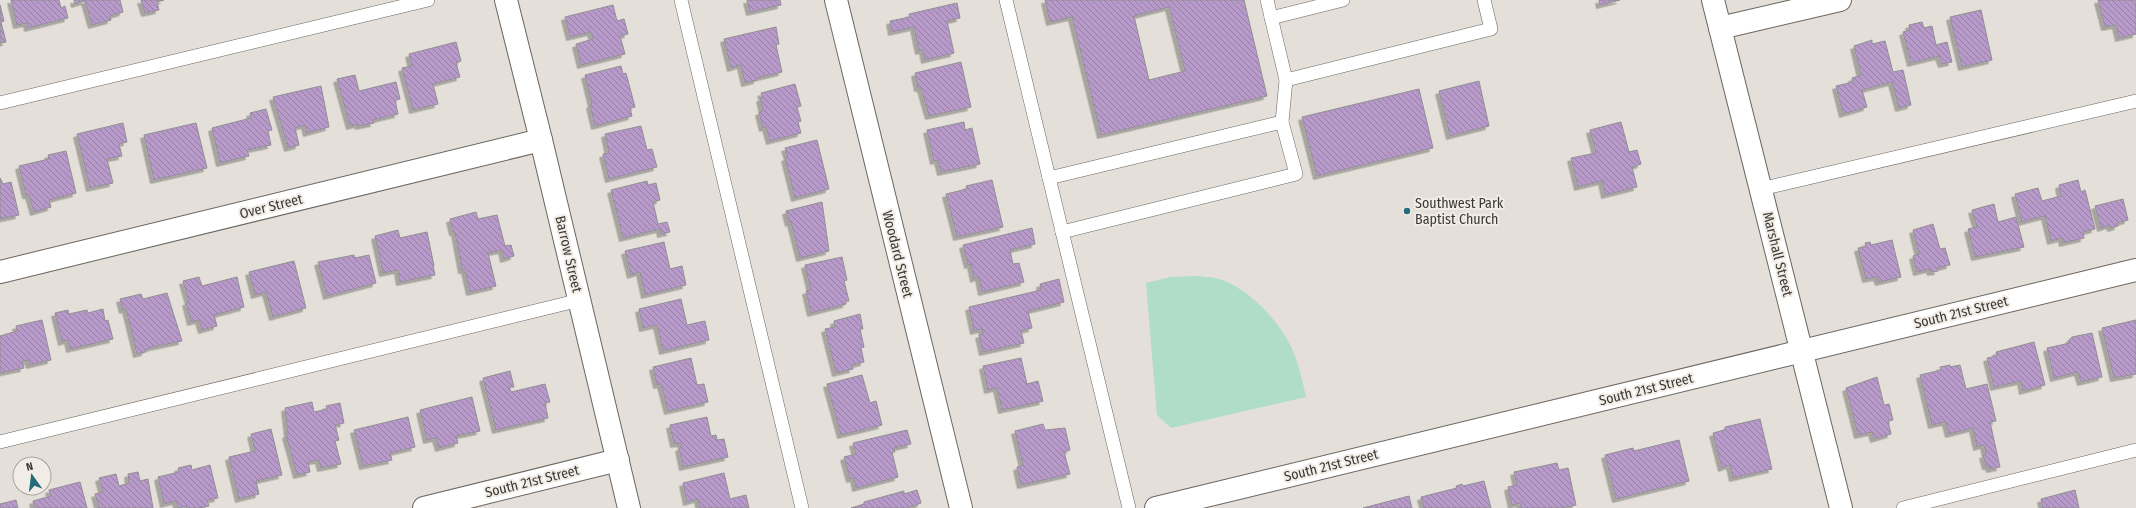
<svg xmlns="http://www.w3.org/2000/svg" width="2136" height="508" viewBox="0 0 2136 508" font-family="'Fira Sans Condensed',sans-serif">
<defs>
<pattern id="building-back-hatch" width="6" height="6" patternUnits="userSpaceOnUse"><rect width="6" height="6" fill="#b79ac9"/><path d="M-1 5l2 2M0 0l6 6M5-1l2 2" fill="none" stroke="#967fa4"/></pattern>
<filter id="shadow"><feDropShadow dx="-3.5" dy="3.5" stdDeviation="0" flood-color="#0004"/></filter>
</defs>
<rect width="100%" height="100%" fill="#e4dfd9"/>
<!-- park -->
<path fill="#afddc6" d="M 1198,276 C 1205,277 1215,277 1222,280 C 1252,291 1281,323 1294,353 C 1299,367 1303,382 1306,397 L 1171,428 L 1157,415 L 1146,283 L 1170,277 Z"/>
<!-- building -->
<g fill="url(#building-back-hatch)" stroke="#918e94" fill-rule="evenodd" filter="url(#shadow)">
<path d="M 11,0 L 59,0 L 61,8 L 65,6 L 68,18 L 28,28 L 27,23 L 17,25 Z"/>
<path d="M 74,0 L 120,0 L 123,12 L 110,16 L 111,20 L 92,25 L 85,1 L 75,4 Z"/>
<path d="M 141,0 L 164,0 L 157,2 L 159,10 L 145,13 Z"/>
<path d="M 747,0 L 780,0 L 781,5 L 750,12 Z"/>
<path d="M 1045,0 L 1244,0 L 1267,96 L 1101,135 L 1072,17 L 1050,22 ZM 1169,7 L 1185,71 L 1149,80 L 1134,16 Z"/>
<path d="M 1599,0 L 1620,0 L 1600,5 Z"/>
<path d="M 2098,0 L 2136,0 L 2136,34 L 2119,38 L 2116,25 L 2105,27 Z"/>
<path d="M 957,3 L 960,18 L 947,21 L 954,53 L 925,60 L 923,50 L 919,51 L 914,27 L 892,32 L 890,21 L 910,17 L 909,14 Z"/>
<path d="M 0,5 L 4,21 L 1,22 L 6,42 L 0,43 Z"/>
<path d="M 613,5 L 617,21 L 624,19 L 628,34 L 620,36 L 625,54 L 581,65 L 576,44 L 593,39 L 591,32 L 570,37 L 565,17 Z"/>
<path d="M 1981,10 L 1992,60 L 1962,67 L 1950,17 Z"/>
<path d="M 1922,22 L 1924,28 L 1932,26 L 1936,45 L 1947,42 L 1952,62 L 1942,64 L 1939,56 L 1911,63 L 1903,32 L 1910,30 L 1909,25 Z"/>
<path d="M 776,27 L 779,44 L 776,45 L 782,72 L 757,78 L 757,80 L 745,83 L 741,65 L 731,68 L 724,39 Z"/>
<path d="M 1872,40 L 1872,44 L 1885,41 L 1893,72 L 1903,70 L 1911,105 L 1899,108 L 1892,82 L 1862,90 L 1867,107 L 1843,114 L 1836,86 L 1853,82 L 1852,78 L 1861,75 L 1854,46 Z"/>
<path d="M 456,42 L 461,61 L 456,63 L 460,77 L 433,84 L 438,104 L 413,110 L 402,68 L 412,66 L 409,54 Z"/>
<path d="M 961,62 L 971,107 L 929,116 L 921,88 L 918,88 L 915,73 Z"/>
<path d="M 621,66 L 623,74 L 626,73 L 635,107 L 630,108 L 632,116 L 595,126 L 590,105 L 592,104 L 585,75 Z"/>
<path d="M 355,75 L 359,91 L 396,82 L 400,99 L 395,100 L 398,114 L 373,120 L 374,123 L 359,126 L 358,124 L 350,126 L 337,79 Z"/>
<path d="M 1479,81 L 1489,126 L 1450,136 L 1439,91 Z"/>
<path d="M 795,84 L 801,106 L 797,107 L 801,121 L 798,122 L 801,133 L 770,141 L 766,127 L 763,128 L 759,112 L 763,111 L 760,98 L 763,98 L 761,93 Z"/>
<path d="M 321,86 L 329,127 L 307,133 L 305,125 L 295,128 L 299,145 L 288,148 L 273,97 Z"/>
<path d="M 1419,89 L 1433,148 L 1317,176 L 1302,117 Z"/>
<path d="M 266,109 L 272,130 L 268,131 L 271,145 L 247,150 L 249,156 L 220,163 L 212,128 L 251,118 L 250,113 Z"/>
<path d="M 964,122 L 965,130 L 972,128 L 980,164 L 941,172 L 938,160 L 934,161 L 927,130 Z"/>
<path d="M 1621,122 L 1629,152 L 1637,150 L 1641,164 L 1632,167 L 1637,187 L 1605,195 L 1602,181 L 1578,187 L 1571,158 L 1596,153 L 1590,130 Z"/>
<path d="M 123,123 L 127,142 L 119,144 L 122,156 L 107,159 L 113,183 L 90,188 L 77,134 Z"/>
<path d="M 196,123 L 207,168 L 154,180 L 144,135 Z"/>
<path d="M 641,126 L 647,150 L 652,149 L 657,167 L 609,179 L 603,154 L 609,153 L 605,134 Z"/>
<path d="M 817,140 L 829,189 L 795,198 L 785,158 L 788,157 L 785,148 Z"/>
<path d="M 66,151 L 76,193 L 49,200 L 51,207 L 34,212 L 29,195 L 26,195 L 19,166 L 49,159 L 48,155 Z"/>
<path d="M 0,178 L 3,184 L 11,182 L 19,215 L 0,219 Z"/>
<path d="M 992,180 L 1003,227 L 957,237 L 946,194 L 967,189 L 966,186 Z"/>
<path d="M 2078,180 L 2081,192 L 2085,190 L 2095,229 L 2083,232 L 2084,238 L 2063,243 L 2062,238 L 2051,241 L 2045,216 L 2022,222 L 2015,194 L 2038,188 L 2042,201 L 2061,196 L 2059,185 Z"/>
<path d="M 647,181 L 648,185 L 656,183 L 660,200 L 653,202 L 658,224 L 667,222 L 670,232 L 661,234 L 660,229 L 623,238 L 611,190 Z"/>
<path d="M 2123,199 L 2128,220 L 2117,223 L 2118,226 L 2111,228 L 2110,225 L 2101,228 L 2095,206 Z"/>
<path d="M 822,202 L 829,251 L 800,258 L 791,222 L 789,223 L 786,211 Z"/>
<path d="M 1994,204 L 1998,222 L 2016,217 L 2024,247 L 1975,257 L 1968,229 L 1977,227 L 1972,210 Z"/>
<path d="M 476,212 L 478,219 L 497,215 L 505,246 L 511,245 L 514,256 L 504,259 L 502,250 L 488,253 L 496,286 L 470,292 L 465,270 L 462,270 L 455,232 L 453,232 L 450,219 Z"/>
<path d="M 1933,224 L 1940,249 L 1945,248 L 1950,265 L 1937,268 L 1938,271 L 1931,272 L 1930,269 L 1917,272 L 1913,256 L 1919,254 L 1913,230 Z"/>
<path d="M 1032,228 L 1035,244 L 1010,250 L 1013,264 L 1019,263 L 1024,282 L 982,292 L 979,277 L 974,279 L 971,264 L 968,265 L 963,245 Z"/>
<path d="M 398,230 L 400,238 L 427,232 L 434,266 L 433,266 L 435,275 L 400,282 L 398,270 L 383,273 L 375,236 Z"/>
<path d="M 1892,240 L 1901,277 L 1879,282 L 1877,277 L 1866,279 L 1858,248 L 1866,247 L 1865,243 L 1870,242 L 1871,245 Z"/>
<path d="M 664,242 L 670,269 L 682,266 L 686,285 L 645,295 L 640,272 L 631,275 L 625,251 Z"/>
<path d="M 354,255 L 355,258 L 369,255 L 376,283 L 327,296 L 318,262 Z"/>
<path d="M 842,257 L 847,280 L 844,281 L 849,301 L 846,301 L 846,304 L 811,313 L 806,291 L 811,290 L 805,265 Z"/>
<path d="M 294,261 L 306,308 L 273,317 L 266,292 L 255,295 L 249,272 Z"/>
<path d="M 199,277 L 202,286 L 237,277 L 244,307 L 214,315 L 217,326 L 202,330 L 199,320 L 191,322 L 186,302 L 189,302 L 183,281 Z"/>
<path d="M 1059,279 L 1064,302 L 1028,311 L 1032,328 L 1021,331 L 1024,343 L 983,352 L 979,335 L 983,334 L 982,329 L 974,331 L 969,307 L 1041,290 L 1040,284 Z"/>
<path d="M 167,293 L 182,341 L 153,347 L 145,350 L 145,352 L 137,354 L 126,309 L 123,310 L 120,299 L 141,294 L 143,299 Z"/>
<path d="M 681,299 L 687,325 L 705,321 L 709,340 L 663,351 L 657,325 L 643,328 L 639,309 Z"/>
<path d="M 103,309 L 105,321 L 108,320 L 113,339 L 70,349 L 68,340 L 62,342 L 55,313 L 68,310 L 69,314 L 87,310 L 88,313 Z"/>
<path d="M 860,314 L 863,329 L 860,329 L 864,347 L 861,348 L 864,362 L 852,365 L 853,369 L 836,373 L 825,329 L 835,327 L 834,321 Z"/>
<path d="M 42,320 L 51,360 L 30,365 L 28,360 L 22,361 L 24,368 L 0,373 L 0,336 L 17,331 L 16,326 Z"/>
<path d="M 2136,320 L 2136,374 L 2114,378 L 2102,328 Z"/>
<path d="M 2092,333 L 2102,377 L 2081,382 L 2078,372 L 2054,378 L 2047,348 L 2070,343 L 2069,340 L 2072,337 Z"/>
<path d="M 2034,342 L 2045,385 L 2023,391 L 2021,381 L 1994,387 L 1987,358 L 1997,356 L 1996,352 Z"/>
<path d="M 691,358 L 697,385 L 704,384 L 708,402 L 668,411 L 661,384 L 657,385 L 653,367 Z"/>
<path d="M 1021,358 L 1027,384 L 1038,381 L 1043,401 L 1002,410 L 997,388 L 988,390 L 983,366 Z"/>
<path d="M 1950,365 L 1950,367 L 1960,365 L 1966,389 L 1987,384 L 1996,421 L 1990,422 L 2000,467 L 1990,469 L 1989,466 L 1986,466 L 1983,455 L 1986,454 L 1984,445 L 1977,447 L 1973,428 L 1949,434 L 1946,422 L 1932,425 L 1920,375 L 1941,370 L 1940,367 Z"/>
<path d="M 510,371 L 514,387 L 509,387 L 511,392 L 545,384 L 550,402 L 545,403 L 548,418 L 496,430 L 483,378 Z"/>
<path d="M 862,375 L 870,403 L 876,401 L 882,425 L 841,435 L 827,384 Z"/>
<path d="M 1877,377 L 1884,405 L 1889,404 L 1893,420 L 1888,421 L 1891,434 L 1874,439 L 1872,432 L 1858,435 L 1846,388 Z"/>
<path d="M 472,397 L 480,431 L 456,436 L 458,443 L 439,448 L 436,438 L 427,440 L 420,410 Z"/>
<path d="M 312,402 L 314,412 L 327,409 L 326,406 L 340,403 L 344,423 L 335,425 L 339,440 L 335,441 L 341,464 L 321,468 L 319,460 L 308,462 L 310,472 L 297,475 L 286,435 L 288,434 L 285,408 Z"/>
<path d="M 408,417 L 415,447 L 390,453 L 392,460 L 363,466 L 354,430 Z"/>
<path d="M 707,417 L 711,436 L 716,435 L 717,440 L 724,439 L 728,457 L 683,467 L 679,448 L 682,447 L 681,443 L 674,444 L 670,425 Z"/>
<path d="M 1760,419 L 1772,469 L 1733,478 L 1730,465 L 1722,468 L 1713,433 L 1725,430 L 1725,427 Z"/>
<path d="M 1043,424 L 1045,430 L 1065,428 L 1070,450 L 1064,452 L 1070,474 L 1021,485 L 1017,467 L 1023,465 L 1015,431 Z"/>
<path d="M 271,429 L 282,475 L 256,481 L 259,494 L 239,499 L 229,457 L 255,451 L 251,434 Z"/>
<path d="M 907,430 L 911,444 L 894,448 L 895,452 L 892,452 L 898,477 L 856,488 L 854,478 L 850,479 L 844,457 L 856,454 L 853,443 Z"/>
<path d="M 1679,440 L 1689,481 L 1616,499 L 1605,455 L 1633,448 L 1634,451 Z"/>
<path d="M 1557,463 L 1559,470 L 1568,468 L 1576,505 L 1562,508 L 1521,508 L 1520,503 L 1512,505 L 1508,487 L 1517,485 L 1514,472 Z"/>
<path d="M 191,465 L 192,470 L 210,465 L 218,498 L 207,500 L 209,506 L 199,508 L 186,508 L 186,506 L 178,508 L 176,501 L 164,504 L 158,477 L 179,472 L 178,468 Z"/>
<path d="M 138,472 L 140,481 L 148,479 L 153,508 L 99,508 L 95,494 L 103,492 L 99,478 L 116,474 L 119,486 L 129,483 L 128,474 Z"/>
<path d="M 724,473 L 730,499 L 746,495 L 749,508 L 700,508 L 698,499 L 687,502 L 683,483 Z"/>
<path d="M 1484,481 L 1491,508 L 1424,508 L 1421,497 L 1457,488 L 1456,486 L 1462,484 L 1463,486 Z"/>
<path d="M 80,482 L 87,508 L 35,508 L 33,501 L 51,496 L 49,490 Z"/>
<path d="M 917,490 L 921,503 L 908,508 L 851,508 L 864,504 L 864,502 L 904,491 L 904,494 Z"/>
<path d="M 2075,490 L 2079,508 L 2043,508 L 2041,499 Z"/>
<path d="M 1409,496 L 1412,508 L 1363,508 Z"/>
<path d="M 16,500 L 18,508 L 0,508 L 0,504 Z"/>
</g>
<g fill="none" stroke-linecap="round" stroke-linejoin="round">
<!-- service casing -->
<g stroke="#6a6560" stroke-width="14">
<g id="service">
<path d="M 681,0 L 802,508"/>
<path d="M 1006,0 L 1129,508"/>
<path d="M 1271,18 L 1343,0"/>
<path d="M 1286,80 L 1491,29 L 1484,0"/>
<path d="M 0,103 L 428,0"/>
<path d="M 1049,178 L 1282,122"/>
<path d="M 1761,189 L 2136,101"/>
<path d="M 1062,232 L 1296,174 L 1282,122 L 1286,80 L 1267,0"/>
<path d="M 0,442 L 580,300"/>
<path d="M 1903,508 L 2136,450"/>
</g>
</g>
<!-- minor casing -->
<g stroke="#6a6560" stroke-width="24">
<g id="minor">
<path d="M 836,0 L 961,508"/>
<path d="M 1713,0 L 1841,508"/>
<path d="M 1720,28 L 1840,0"/>
<path d="M 0,272 L 541,140"/>
<path d="M 424,508 L 618,460"/>
<path d="M 1156,508 L 2136,270"/>
</g>
</g>
<!-- secondary casing -->
<g stroke="#6a6560" stroke-width="24">
<path id="secondary" d="M 506,0 L 541,140 L 629,508"/>
</g>
<!-- service -->
<use href="#service" stroke="#fff" stroke-width="13"/>
<!-- minor -->
<use href="#minor" stroke="#fff" stroke-width="22"/>
<!-- secondary -->
<use href="#secondary" stroke="#fff" stroke-width="22"/>
</g>
<!-- markers -->
<circle fill="#256e79" stroke="#f2ece6" stroke-width="1.5" cx="1407" cy="211" r="4"/>
<g text-anchor="middle" stroke-width="4" stroke-linejoin="round" paint-order="stroke">
<!-- poi labels -->
<g font-size="14" fill="#3b3936" stroke="#f2ece6" text-anchor="start">
<text x="1415" y="208">Southwest Park<tspan x="1415" dy="16">Baptist Church</tspan></text>
</g>
<!-- street labels -->
<g font-size="14" fill="#3b3936" stroke="#f2ece6">
<text transform="translate(271 206) rotate(-14)" y="5">Over Street</text>
<text transform="translate(569 254) rotate(77)" y="5">Barrow Street</text>
<text transform="translate(898 254) rotate(76)" y="5">Woodard Street</text>
<text transform="translate(1778 254) rotate(76)" y="5">Marshall Street</text>
<text transform="translate(1961 312) rotate(-14)" y="5">South 21st Street</text>
<text transform="translate(1646 389) rotate(-14)" y="5">South 21st Street</text>
<text transform="translate(1331 465) rotate(-14)" y="5">South 21st Street</text>
<text transform="translate(532 481) rotate(-14)" y="5">South 21st Street</text>
</g>
</g>
<!-- north arrow -->
<g transform="translate(32 476) rotate(346)"><circle r="19" fill="#f2ece6" stroke="#a9a4a0"/>
<path d="M0-3L7 15L0 10L-7 15Z" fill="#256e79"/>
<text y="-6" font-size="11" font-weight="bold" text-anchor="middle" fill="#3b3936">N</text>
</g>
</svg>
